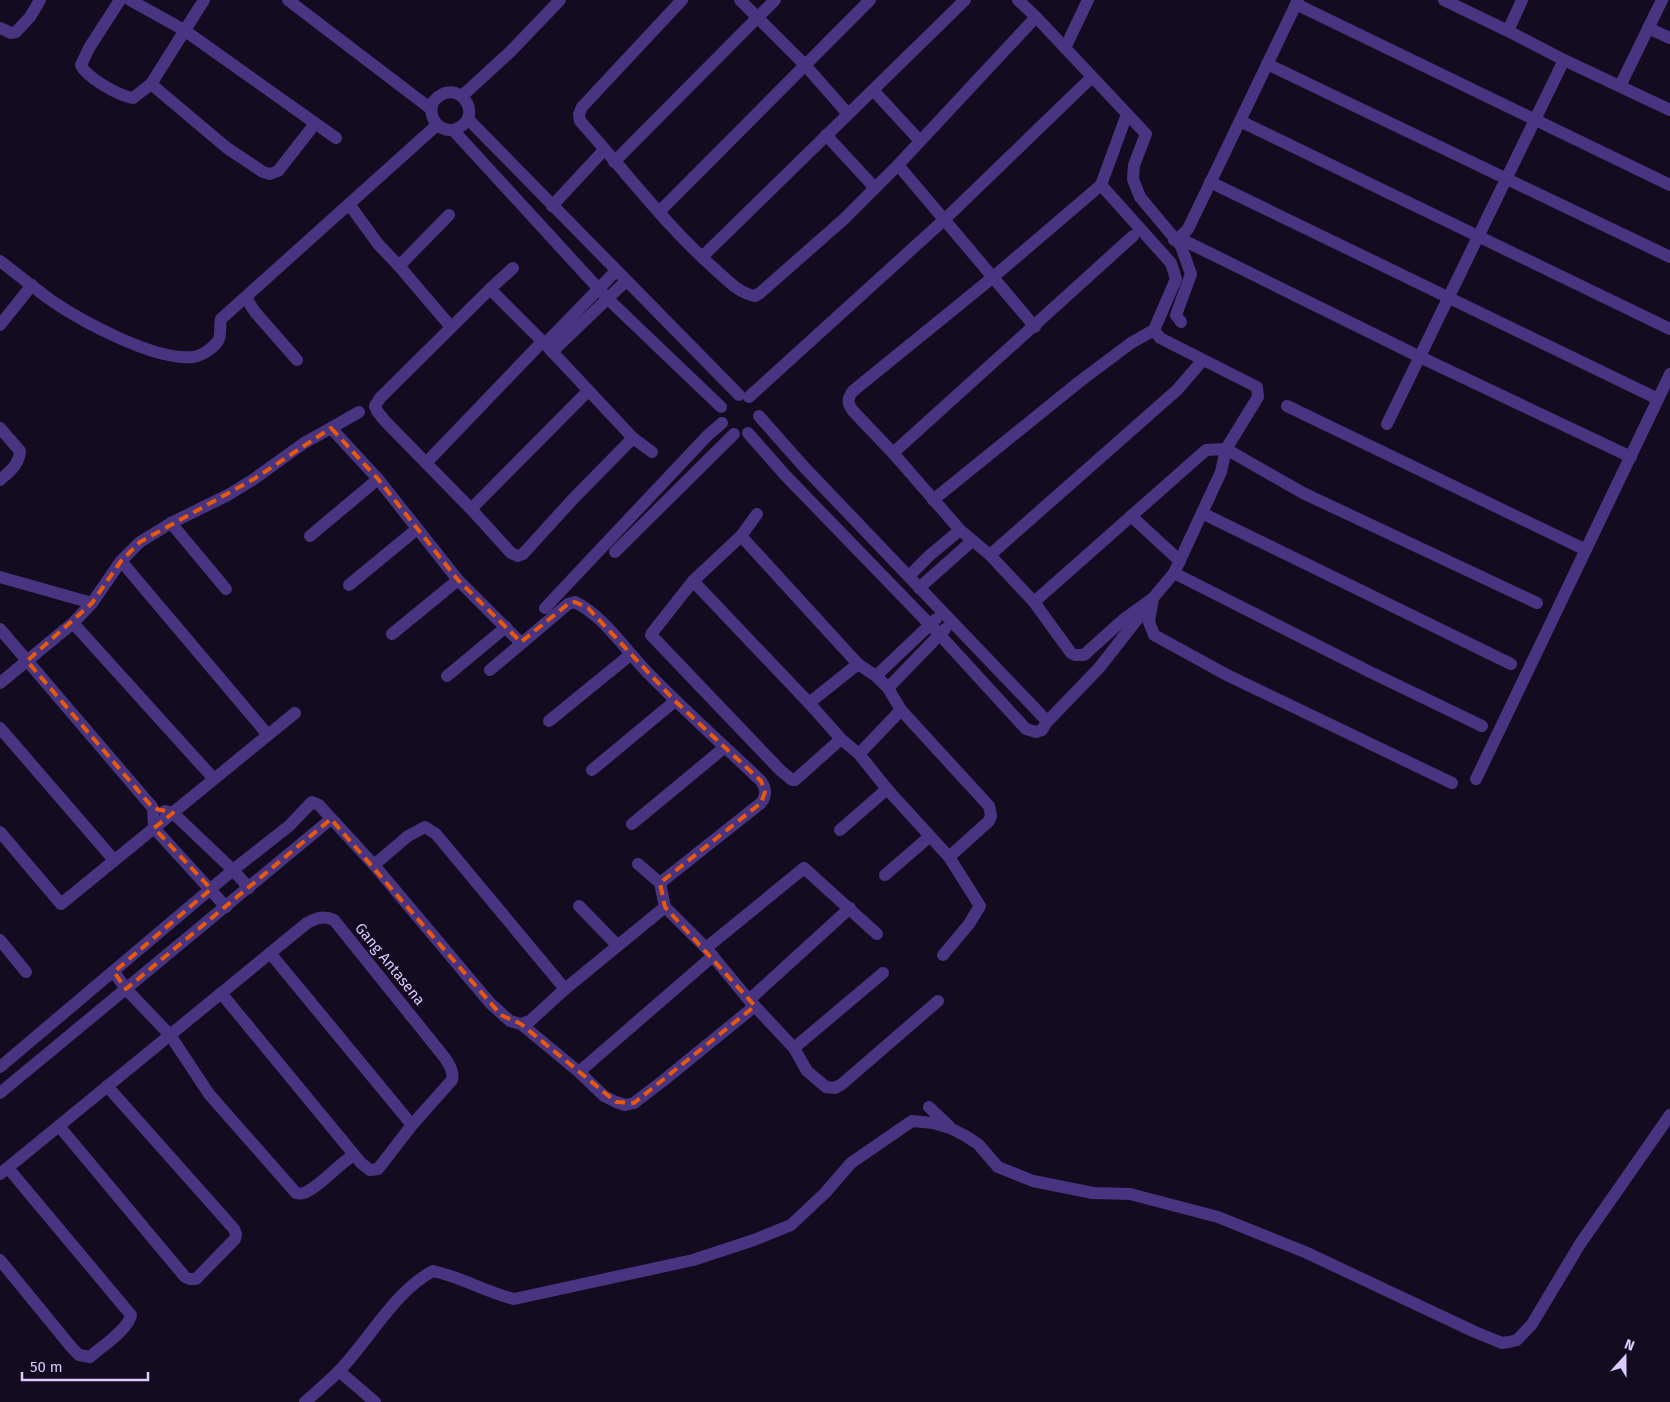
<svg xmlns="http://www.w3.org/2000/svg" width="1670" height="1402" viewBox="0 0 1670 1402" font-family="'Fira Sans',sans-serif">
<rect width="100%" height="100%" fill="#130b1f"/>
<g fill="none" stroke-linecap="round" stroke-linejoin="round">
<!-- minor -->
<g stroke="#483480" stroke-width="12">
<path d="M 120,0 L 89,48 L 81,65 C 86,77 119,96 133,98 L 151,84 L 204,0"/>
<path d="M 130,0 L 184,30 L 336,138"/>
<path d="M 288,0 L 431,109"/>
<path d="M 682,0 L 582,107 L 579,114 L 580,121 C 625,171 666,226 717,271 C 728,281 739,293 755,296 L 760,293 L 844,219 L 898,165 L 1036,17"/>
<path d="M 740,0 L 805,65 L 848,114"/>
<path d="M 1018,0 L 1036,17 L 1146,134 L 1134,165 L 1133,179 L 1140,197 L 1181,246 L 1191,274 L 1176,315 L 1181,322"/>
<path d="M 1444,0 L 1508,31"/>
<path d="M 1522,0 L 1508,31 L 1564,60 L 1670,110"/>
<path d="M 1296,4 L 1670,185"/>
<path d="M 0,28 L 11,33 L 16,32 L 30,17 L 40,0"/>
<path d="M 1648,28 L 1670,38"/>
<path d="M 1065,48 L 1088,0"/>
<path d="M 1267,64 L 1670,257"/>
<path d="M 151,84 L 227,148 L 263,172 L 270,174 L 278,171 L 314,125"/>
<path d="M 1620,86 L 1662,0"/>
<path d="M 873,90 L 920,141"/>
<path d="M 462,96 L 510,52 L 560,0"/>
<path d="M 468,119 L 739,395"/>
<path d="M 1240,121 L 1670,329"/>
<path d="M 453,130 C 489,119 457,72 433,102 C 428,117 437,131 453,130 L 608,299 L 721,407"/>
<path d="M 826,135 L 875,188"/>
<path d="M 614,162 L 775,0"/>
<path d="M 898,165 L 1035,327"/>
<path d="M 1210,182 L 1658,399"/>
<path d="M 1101,185 L 992,278 L 853,391 C 847,399 847,403 853,411 L 893,453 L 960,530 L 990,555 L 1034,602 L 1071,653 L 1075,655 L 1084,655 L 1124,619 L 1153,598 L 1174,573 L 1221,472 L 1226,449 L 1258,397 L 1257,387 L 1160,338 L 1154,330 L 1176,279 L 1171,263 L 1101,185 L 1127,114"/>
<path d="M 349,204 L 378,244 L 399,266"/>
<path d="M 552,206 L 604,150"/>
<path d="M 659,212 L 870,0"/>
<path d="M 449,215 L 399,266 L 451,327"/>
<path d="M 1179,238 L 1420,357 L 1631,457"/>
<path d="M 1174,240 L 1179,238 L 1188,229 L 1298,0"/>
<path d="M 702,257 L 965,0"/>
<path d="M 0,261 C 17,274 34,288 52,301 C 83,322 155,361 193,357 C 202,356 213,348 218,341 C 222,335 219,326 221,319 L 437,125"/>
<path d="M 513,268 L 490,289 L 545,344 L 633,438 L 652,452"/>
<path d="M 490,289 L 380,398 L 375,406 L 377,411 L 384,420 L 471,509 L 511,553 L 518,556 L 523,554 L 573,499 L 633,438"/>
<path d="M 246,298 L 255,312 L 297,360"/>
<path d="M 0,325 L 32,285"/>
<path d="M 545,344 L 616,271"/>
<path d="M 552,352 L 626,281"/>
<path d="M 749,397 L 945,219 L 1092,77"/>
<path d="M 1287,406 L 1586,550"/>
<path d="M 1387,424 L 1564,60"/>
<path d="M 0,428 L 20,451 C 19,465 10,471 0,480"/>
<path d="M 331,428 L 359,412"/>
<path d="M 748,433 L 785,475 L 939,634 L 1026,729 L 1036,732 L 1042,730 L 1046,723 L 1045,719 L 805,468 L 759,416"/>
<path d="M 893,453 L 1133,236"/>
<path d="M 426,463 L 542,342"/>
<path d="M 933,500 L 1079,382 L 1131,343 L 1154,330"/>
<path d="M 471,509 L 588,391"/>
<path d="M 1202,513 L 1511,664"/>
<path d="M 757,514 L 741,536 L 693,581 L 652,633 L 651,635 L 780,770 L 792,780 L 795,780 L 841,739"/>
<path d="M 1131,516 L 1180,561"/>
<path d="M 171,523 L 226,589"/>
<path d="M 310,536 L 378,479"/>
<path d="M 741,536 L 858,664 L 876,676 L 888,688 L 901,710 L 989,806 L 991,816 L 989,821 L 949,857"/>
<path d="M 615,552 L 734,434"/>
<path d="M 990,555 L 1177,390 L 1202,361"/>
<path d="M 121,561 L 268,735"/>
<path d="M 1174,573 L 1368,671 L 1482,726"/>
<path d="M 909,576 L 930,555 L 960,530"/>
<path d="M 0,577 L 92,603"/>
<path d="M 693,581 L 809,703 L 841,739 L 859,754 L 887,789 L 949,857 L 980,906 L 969,924 L 943,955"/>
<path d="M 349,585 L 417,529"/>
<path d="M 919,588 L 972,541"/>
<path d="M 1153,598 L 1149,622 L 1154,635 L 1227,675 L 1452,783"/>
<path d="M 1034,602 L 1206,450 L 1226,449 L 1303,493 L 1537,603"/>
<path d="M 545,608 L 708,435 L 722,423"/>
<path d="M 73,623 L 214,779"/>
<path d="M 0,629 L 153,808 L 154,828 L 226,907"/>
<path d="M 392,634 L 458,580"/>
<path d="M 490,670 L 568,604 L 575,602 C 604,616 625,650 648,673 C 684,710 723,745 761,781 C 766,789 767,795 761,803 L 660,883"/>
<path d="M 447,676 L 506,627"/>
<path d="M 876,676 L 936,619"/>
<path d="M 0,683 L 73,623 L 92,603 L 121,561 L 140,542 L 171,523 L 228,495 L 254,479 L 304,443 L 331,428 L 378,479 L 458,580 L 521,643"/>
<path d="M 888,688 L 945,629"/>
<path d="M 809,703 L 858,664"/>
<path d="M 549,721 L 630,655"/>
<path d="M 1046,723 L 1099,668 L 1146,608"/>
<path d="M 0,728 L 114,860"/>
<path d="M 859,754 L 901,710"/>
<path d="M 592,770 L 675,701"/>
<path d="M 1476,779 L 1670,374"/>
<path d="M 165,811 L 173,813 L 233,870 L 249,888"/>
<path d="M 632,824 L 725,747"/>
<path d="M 840,830 L 887,789"/>
<path d="M 0,832 L 61,904 L 295,713"/>
<path d="M 638,864 L 660,883 L 665,907 L 706,948 L 749,1000 L 794,1048 L 807,1071 L 826,1087 L 835,1088 L 842,1084 L 938,1001"/>
<path d="M 374,865 L 408,836 L 425,827 L 436,834 L 565,989"/>
<path d="M 885,875 L 929,837"/>
<path d="M 579,906 L 617,945"/>
<path d="M 0,940 L 26,972"/>
<path d="M 706,948 L 804,868 L 877,934"/>
<path d="M 114,972 L 126,989 L 170,1035 L 209,1094 L 296,1193 C 300,1194 304,1194 308,1191 C 325,1182 337,1165 354,1155"/>
<path d="M 221,993 L 361,1163 L 370,1170 L 378,1169 L 412,1125 L 270,953"/>
<path d="M 749,1000 L 850,908"/>
<path d="M 521,1024 L 579,1072 L 604,1096 L 616,1102 L 625,1105 L 634,1103 L 664,1080 L 755,1006"/>
<path d="M 794,1048 L 883,973"/>
<path d="M 0,1067 L 233,870 L 289,826 L 312,802 L 319,805 L 374,865 L 490,1003 L 510,1021 L 521,1024 L 530,1021 L 565,989 L 665,907"/>
<path d="M 579,1072 L 713,956"/>
<path d="M 0,1093 L 331,819"/>
<path d="M 929,1107 L 949,1126"/>
<path d="M 59,1126 L 185,1277 L 190,1279 L 196,1279 L 235,1239 L 236,1234 L 234,1229 L 107,1086"/>
<path d="M 0,1174 L 307,923 C 317,918 323,915 334,920 L 445,1058 C 449,1065 454,1071 452,1080 L 412,1125"/>
<path d="M 0,1260 L 72,1348 L 79,1355 L 90,1357 C 101,1347 129,1329 131,1315 L 8,1168"/>
<path d="M 339,1371 L 375,1402"/>
<path d="M 305,1402 C 316,1392 328,1382 339,1371 C 369,1340 395,1291 433,1271 C 461,1277 486,1292 514,1299 L 693,1260 L 754,1240 L 791,1225 L 825,1193 L 851,1163 L 912,1121 L 933,1123 L 950,1128 L 964,1135 L 978,1144 L 998,1167 L 1033,1181 L 1093,1193 L 1130,1194 L 1218,1217 L 1305,1252 L 1475,1332 L 1502,1343 L 1509,1342 L 1517,1340 L 1532,1324 L 1580,1244 L 1670,1115"/>
</g>
</g>
<!-- marked area -->
<path fill="none" stroke="#e8590c" stroke-width="4" stroke-dasharray="10 6" stroke-linejoin="round" d="M 331,428 L 378,479 L 458,580 L 521,642 L 568,604 L 575,602 L 588,608 L 675,701 L 761,781 L 765,792 L 761,803 L 660,883 L 665,907 L 755,1006 L 634,1103 L 616,1102 L 521,1024 L 501,1015 L 331,819 L 126,989 L 114,972 L 211,889 L 154,828 L 173,813 L 153,808 L 27,661 L 92,603 L 121,561 L 140,542 L 254,479 Z"/>
<g text-anchor="middle" stroke-width="4" stroke-linejoin="round" paint-order="stroke">
<!-- street labels -->
<g font-size="15" fill="#dbc9ff" stroke="#130b1f">
<text transform="translate(390 964) rotate(51)" y="5">Gang Antasena</text>
</g>
</g>
<!-- north arrow -->
<g transform="translate(1625 1357) rotate(21)" stroke="#130b1f" stroke-width="4" paint-order="stroke">
<path d="M0-4L9 19L0 12L-9 19Z" fill="#dbc9ff"/>
<text y="-8" font-size="14" font-weight="bold" text-anchor="middle" fill="#dbc9ff">N</text>
</g>
<!-- scale -->
<path d="M22 1372v8h126v-8" fill="none" stroke="#dbc9ff" stroke-width="2.5"/>
<text x="30" y="1372" font-size="15" fill="#dbc9ff" stroke="#130b1f" stroke-width="4" paint-order="stroke">50 m</text>
</svg>
